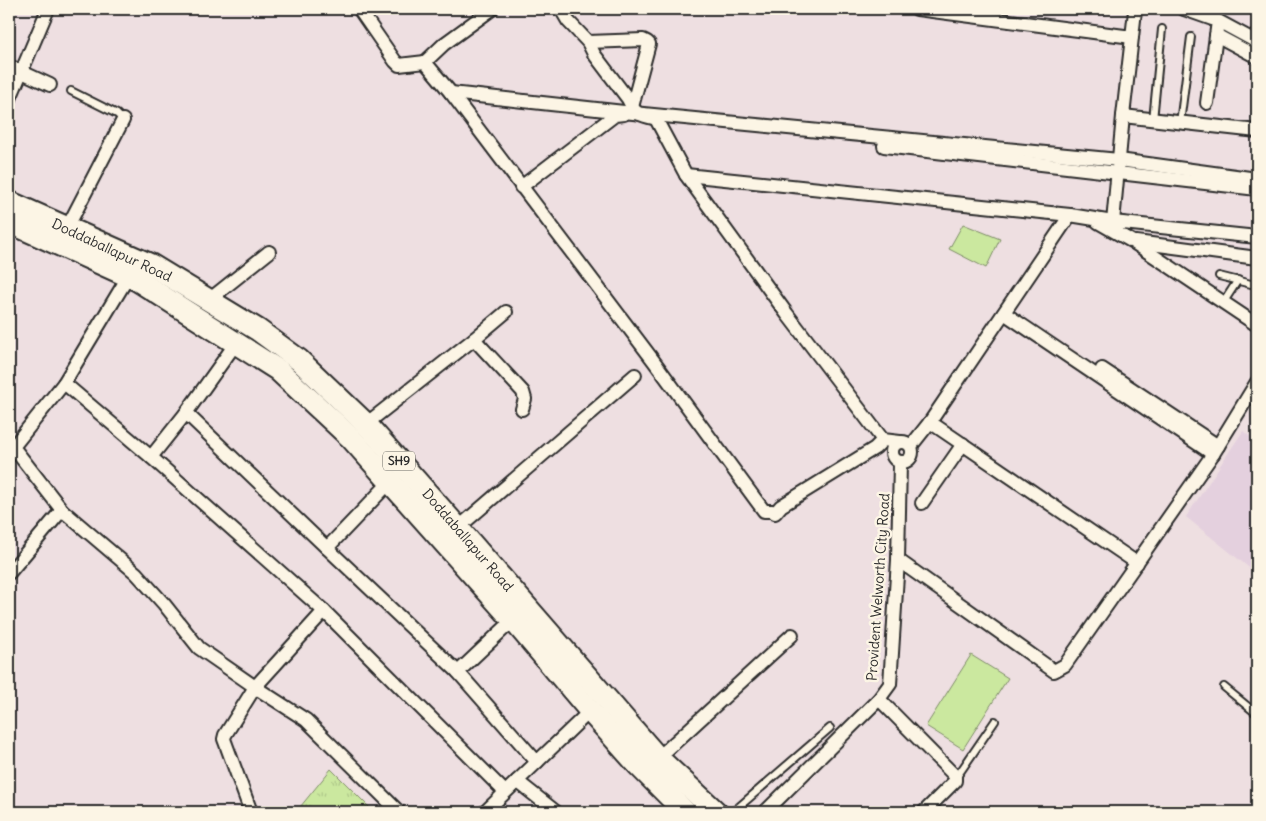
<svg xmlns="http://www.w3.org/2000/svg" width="1266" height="821" viewBox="0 0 1266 821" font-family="Delius,sans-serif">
<defs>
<pattern id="grass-tufts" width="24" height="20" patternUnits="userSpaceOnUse" patternTransform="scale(1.25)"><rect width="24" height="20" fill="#cbe89f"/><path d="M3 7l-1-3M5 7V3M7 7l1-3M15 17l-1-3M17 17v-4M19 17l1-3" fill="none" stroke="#aec789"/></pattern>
</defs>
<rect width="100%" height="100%" fill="#eedfe1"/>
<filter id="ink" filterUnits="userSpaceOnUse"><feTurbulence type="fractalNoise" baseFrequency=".02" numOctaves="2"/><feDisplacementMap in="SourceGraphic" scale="10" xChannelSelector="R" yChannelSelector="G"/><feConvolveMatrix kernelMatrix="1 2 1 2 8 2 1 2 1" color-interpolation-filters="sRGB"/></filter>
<g filter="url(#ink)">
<!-- built -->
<path fill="#e4d0de" d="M 1243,431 L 1257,442 L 1257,574 L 1186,517 Z"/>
<!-- grass -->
<path fill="url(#grass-tufts)" stroke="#7b8a65" d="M 331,769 L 374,812 L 296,812 Z"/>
<!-- pitch -->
<g fill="#cbe89f" stroke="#7b8a65">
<path d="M 963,224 L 1000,239 L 986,268 L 949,249 Z"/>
<path d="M 971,655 L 1008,678 L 963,749 L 926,726 Z"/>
</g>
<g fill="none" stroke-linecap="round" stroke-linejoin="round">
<!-- service casing -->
<g stroke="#2b2b2b" stroke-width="10">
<g id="service">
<path d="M 71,91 L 117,114 L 123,120"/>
<path d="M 1153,120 L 1162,29"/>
<path d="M 1180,123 L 1191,37"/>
<path d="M 1219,276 L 1251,284 L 1257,284"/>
<path d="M 1223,303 L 1238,280"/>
<path d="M 1224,687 L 1257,714"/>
<path d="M 956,778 L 995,721"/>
<path d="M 733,812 L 830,728"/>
</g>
</g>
<!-- minor casing -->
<g stroke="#2b2b2b" stroke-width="16">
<g id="minor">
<path d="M 359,9 L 395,61 L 399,65 L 425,62"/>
<path d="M 492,9 L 444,44 L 425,62 L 451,93 L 653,360 L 764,511 L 772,511 L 775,513 L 781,506 L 875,448 L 883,440"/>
<path d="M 561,9 L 568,21 L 588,42 L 594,54 L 628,99 C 636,116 639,114 656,119 L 686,175 L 787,314 L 883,440 L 900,442"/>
<path d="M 917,9 L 1132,37"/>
<path d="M 1184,9 L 1218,21 L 1257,42"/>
<path d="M 1216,35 L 1257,57"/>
<path d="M 588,42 L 643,40 L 647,42 L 649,44 L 632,107"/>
<path d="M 9,66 L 50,85"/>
<path d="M 451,93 L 633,113 L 1119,160 L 1257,179"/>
<path d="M 9,101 L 48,9"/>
<path d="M 1207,103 L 1218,21"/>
<path d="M 1123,116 L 1257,131"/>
<path d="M 884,146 L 1257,189"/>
<path d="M 686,175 L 1070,215 L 1113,222 L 1257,237"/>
<path d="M 521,187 L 615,115 L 624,114"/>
<path d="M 1098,222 L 1133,242 L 1257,325"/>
<path d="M 1113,222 L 1123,116 L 1135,11 L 1134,9"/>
<path d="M 67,228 L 123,120"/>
<path d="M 1136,242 L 1257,258"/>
<path d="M 128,277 L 64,383 L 151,457 L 324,611 L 505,792"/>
<path d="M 209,300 L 269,252"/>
<path d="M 1004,313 L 1213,454"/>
<path d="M 474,339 L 523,392 L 525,399 L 522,409"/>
<path d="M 1102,369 L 1218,446"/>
<path d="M 64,383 L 13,447 L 62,510 L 136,573 L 164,604 L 199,648 L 261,691 L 306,720 L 399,812"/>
<path d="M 186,413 L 327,548"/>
<path d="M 930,422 L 1137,563"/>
<path d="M 366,424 L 474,339 L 506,312"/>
<circle cx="902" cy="452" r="10"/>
<path d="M 911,446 L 930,422 L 1070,215"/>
<path d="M 151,457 L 186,413 L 236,343"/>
<path d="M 390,482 L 327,548 L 458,672 L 513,620"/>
<path d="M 922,503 L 963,444"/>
<path d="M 458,528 L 635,375"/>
<path d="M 898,560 L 1054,671 L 1065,665 L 1213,454 L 1257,382"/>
<path d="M 9,573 L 62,510"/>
<path d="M 458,672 L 537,762"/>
<path d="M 879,699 L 955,776 L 955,781 L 924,812"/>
<path d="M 658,758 L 792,635"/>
<path d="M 517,781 L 556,812"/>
<path d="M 251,812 L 224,739 L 225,735 L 255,687 L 324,611"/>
<path d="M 485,812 L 590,711"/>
<path d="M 765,812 L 879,699 L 890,684 L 898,560 L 900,463"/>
</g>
</g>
<!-- primary casing -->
<g stroke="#2b2b2b" stroke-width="25">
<g id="primary">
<path d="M 9,202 L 151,265 L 258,330 L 299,360 L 366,424 L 458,528 L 658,758 L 716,812"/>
<path d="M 9,222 L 137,280 L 278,370 L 351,438 L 513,620 L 590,711 L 638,765 L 685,812"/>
</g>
</g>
<!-- service -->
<use href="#service" stroke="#fcf5e5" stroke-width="6"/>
<!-- minor -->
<use href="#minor" stroke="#fcf5e5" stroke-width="12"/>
<!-- primary -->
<use href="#primary" stroke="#fcf5e5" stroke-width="21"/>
</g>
</g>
<g text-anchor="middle" stroke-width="5" stroke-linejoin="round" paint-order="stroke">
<!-- shield labels -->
<rect fill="#fcf5e5" stroke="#6a6863" stroke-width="1" x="383" y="451.5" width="32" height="19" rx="4"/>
<g font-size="12" font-weight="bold" fill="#2b2b2b">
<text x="399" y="465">SH9</text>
</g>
<!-- street labels -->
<g font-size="14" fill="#2b2b2b" stroke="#fcf5e5">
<text transform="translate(112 250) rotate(25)" y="5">Doddaballapur Road</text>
<text transform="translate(468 540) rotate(49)" y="5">Doddaballapur Road</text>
<text transform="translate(878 587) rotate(-86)" y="5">Provident Welworth City Road</text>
</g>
</g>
<!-- margin -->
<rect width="1266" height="821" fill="none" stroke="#fcf5e5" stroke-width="30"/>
<rect x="15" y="15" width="1236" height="791" fill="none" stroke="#2b2b2b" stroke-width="2" filter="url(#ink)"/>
</svg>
